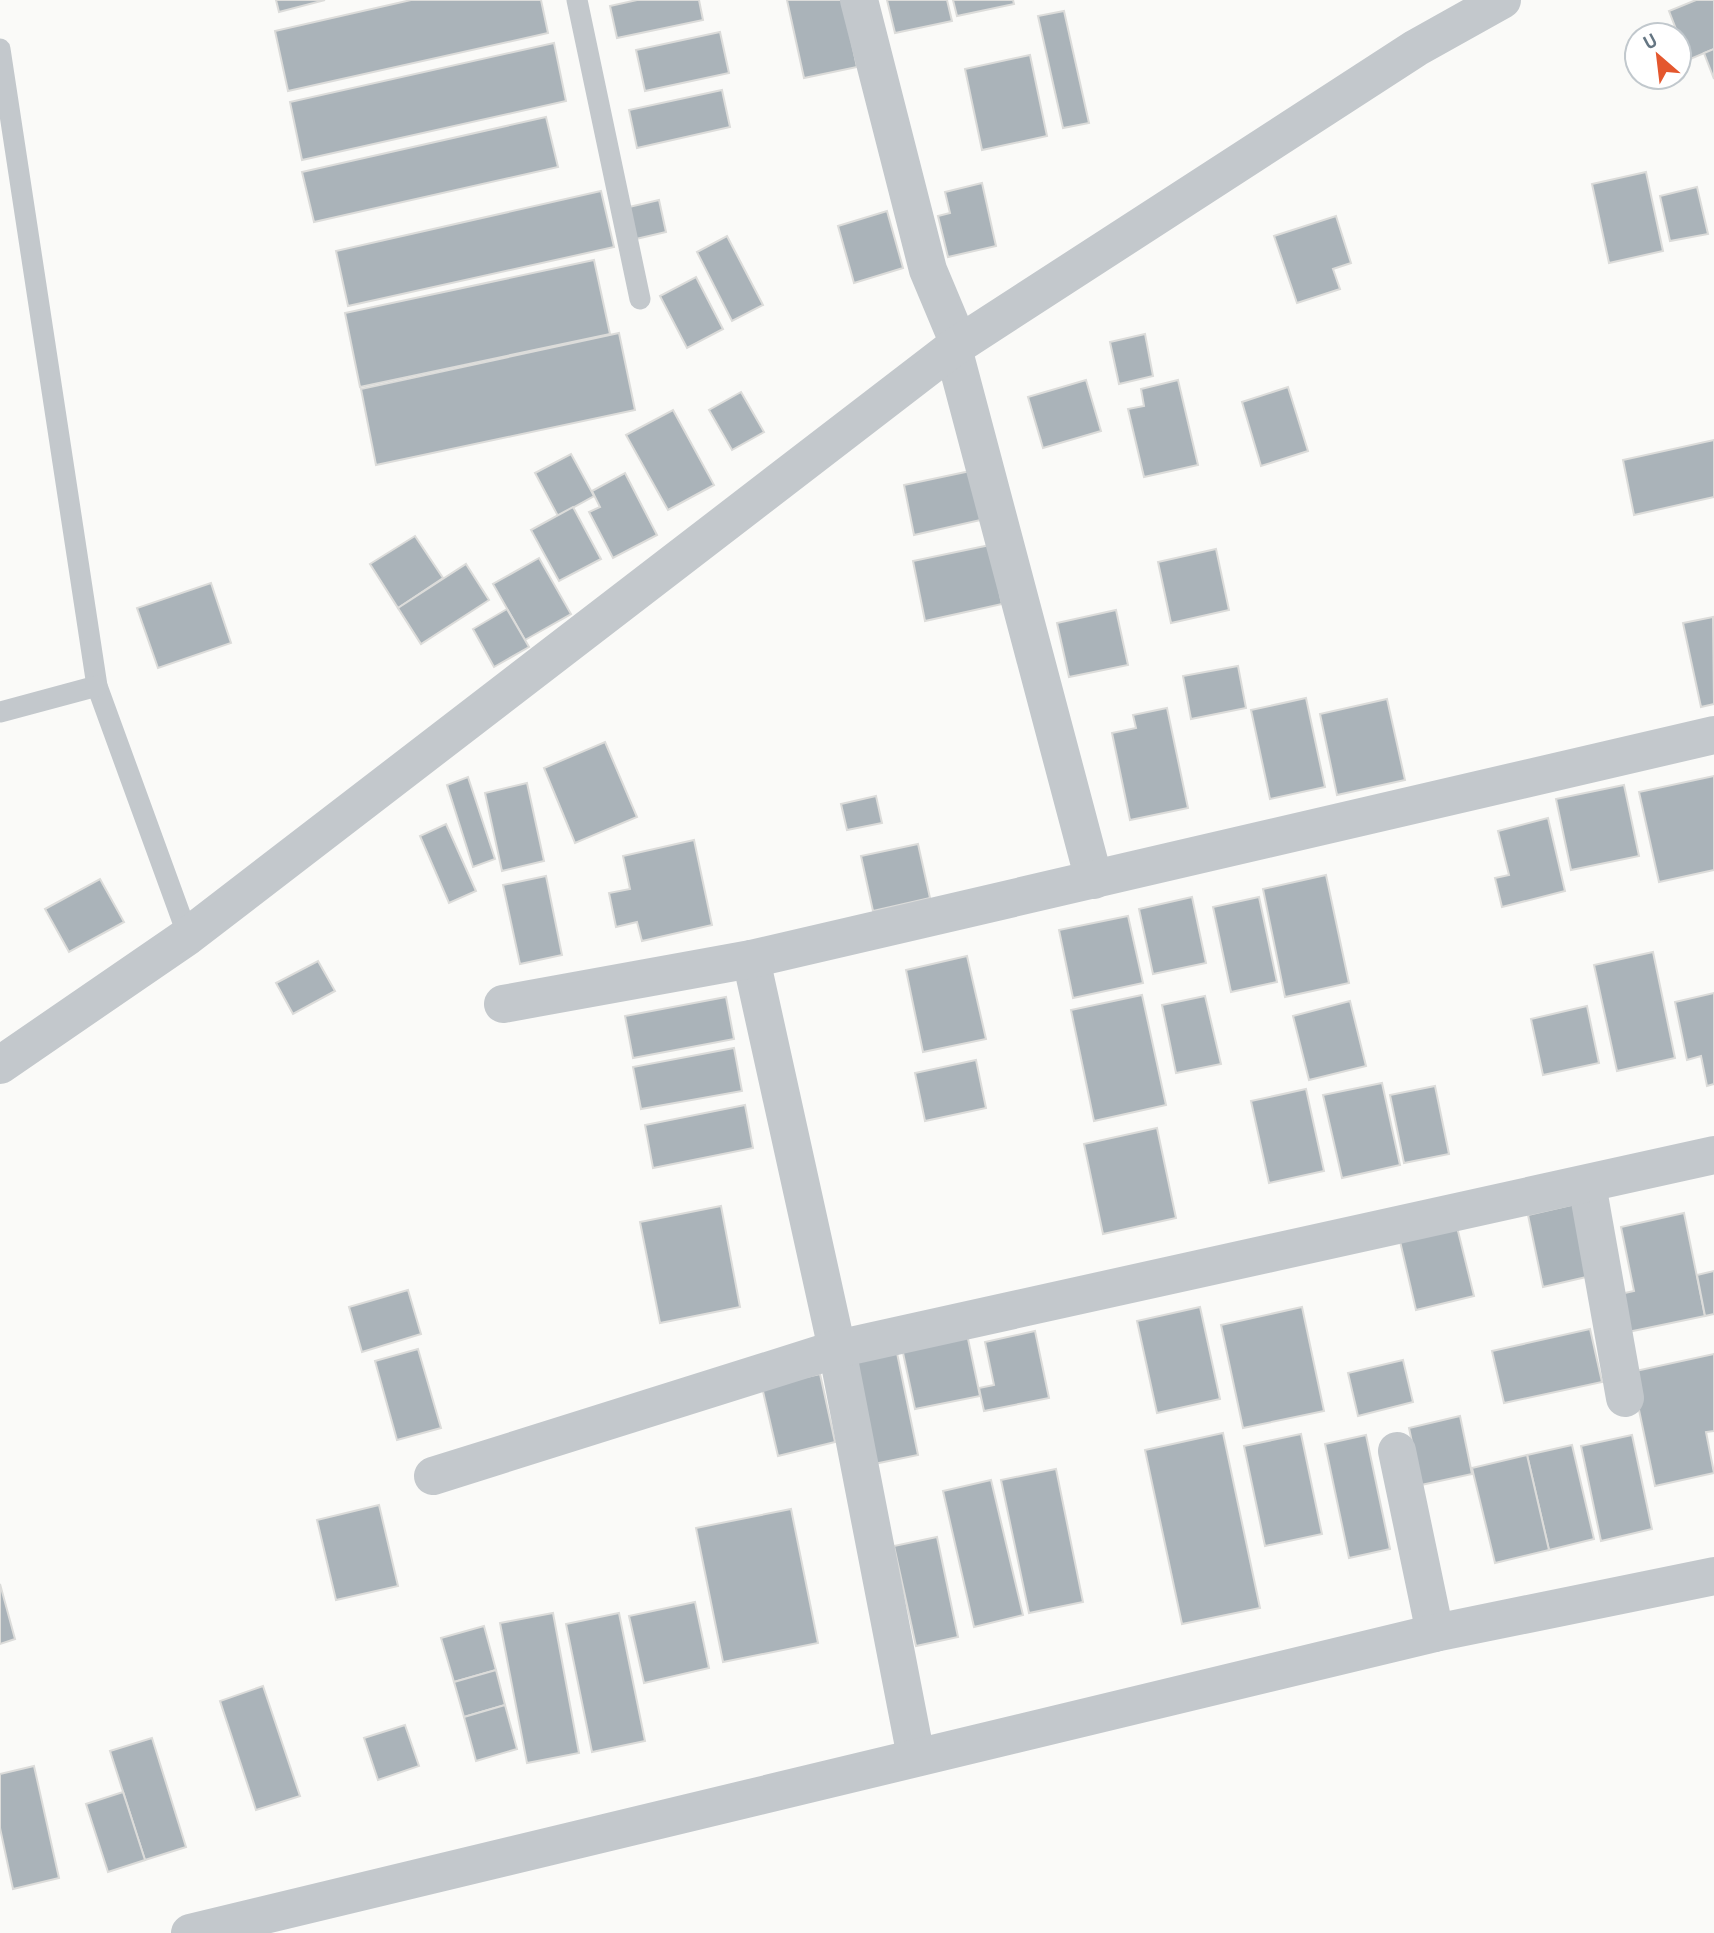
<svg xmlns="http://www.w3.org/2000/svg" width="1714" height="1933" viewBox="0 0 1714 1933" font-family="'PT Sans',sans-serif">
<rect width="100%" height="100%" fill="#fafaf8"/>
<!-- building -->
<g fill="#aab3b9" stroke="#dcdcda" stroke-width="2">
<path d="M 276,0 L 325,0 L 279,12 Z"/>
<path d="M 411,0 L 541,0 L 548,33 L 288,91 L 275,31 Z"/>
<path d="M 637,0 L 699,0 L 703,20 L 617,38 L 610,6 Z"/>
<path d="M 787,0 L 843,0 L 857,67 L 804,78 Z"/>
<path d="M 887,0 L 947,0 L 952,21 L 895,33 Z"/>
<path d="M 953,0 L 1013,0 L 1014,4 L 957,16 Z"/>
<path d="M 1696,0 L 1714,0 L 1714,49 L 1688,60 L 1669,11 Z"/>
<path d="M 1064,11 L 1089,123 L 1063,128 L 1038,16 Z"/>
<path d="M 720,32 L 729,73 L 645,91 L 636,50 Z"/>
<path d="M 554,43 L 566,101 L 302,160 L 290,102 Z"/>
<path d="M 1714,49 L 1714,79 L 1704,53 Z"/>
<path d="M 1030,55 L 1047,136 L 982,150 L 965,69 Z"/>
<path d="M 722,90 L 730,127 L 637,148 L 629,110 Z"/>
<path d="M 546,117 L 558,167 L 314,222 L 302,172 Z"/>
<path d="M 1646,172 L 1663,251 L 1609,263 L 1592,184 Z"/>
<path d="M 982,183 L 996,246 L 948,257 L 938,216 L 950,213 L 945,192 Z"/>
<path d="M 1697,187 L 1708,234 L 1670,241 L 1660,196 Z"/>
<path d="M 601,191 L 614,247 L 348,306 L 336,251 Z"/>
<path d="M 659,200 L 666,232 L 636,239 L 629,207 Z"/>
<path d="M 887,211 L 903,268 L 854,283 L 838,226 Z"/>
<path d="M 1336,216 L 1351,263 L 1333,269 L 1340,289 L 1297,303 L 1274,236 Z"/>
<path d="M 727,236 L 763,305 L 732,321 L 697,252 Z"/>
<path d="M 594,260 L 610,334 L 360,387 L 345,313 Z"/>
<path d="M 696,277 L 723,329 L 687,348 L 660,296 Z"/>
<path d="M 619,333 L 635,410 L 376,465 L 361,389 Z"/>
<path d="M 1145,334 L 1153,376 L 1119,384 L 1110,342 Z"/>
<path d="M 1086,380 L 1101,431 L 1043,448 L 1028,397 Z"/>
<path d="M 1178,380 L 1198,465 L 1144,477 L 1128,409 L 1144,406 L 1141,389 Z"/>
<path d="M 1288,387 L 1308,451 L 1261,466 L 1242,402 Z"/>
<path d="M 741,392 L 764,432 L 732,450 L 709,410 Z"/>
<path d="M 673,410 L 714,485 L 668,510 L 626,435 Z"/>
<path d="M 1714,440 L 1714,497 L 1634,515 L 1623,460 Z"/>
<path d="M 571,454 L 594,496 L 558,516 L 535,473 Z"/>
<path d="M 975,470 L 985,519 L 914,535 L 904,485 Z"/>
<path d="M 625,473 L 657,535 L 613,558 L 589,512 L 600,507 L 592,491 Z"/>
<path d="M 573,507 L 601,559 L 559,581 L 531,530 Z"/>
<path d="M 415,536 L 443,578 L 398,608 L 370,564 Z"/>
<path d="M 990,545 L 1002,604 L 925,621 L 913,561 Z"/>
<path d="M 1216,549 L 1229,610 L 1171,623 L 1158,562 Z"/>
<path d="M 539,558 L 571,614 L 525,640 L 493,584 Z"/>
<path d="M 466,564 L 489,600 L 421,644 L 398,608 Z"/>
<path d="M 211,583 L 231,643 L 158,668 L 137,608 Z"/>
<path d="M 507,609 L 529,647 L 494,667 L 473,629 Z"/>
<path d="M 1116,610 L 1128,665 L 1069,677 L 1057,623 Z"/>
<path d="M 1713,617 L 1714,704 L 1701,707 L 1683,623 Z"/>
<path d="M 1238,666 L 1246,708 L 1191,719 L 1183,676 Z"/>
<path d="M 1306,698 L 1325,787 L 1270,799 L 1251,710 Z"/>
<path d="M 1387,699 L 1405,780 L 1337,795 L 1320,714 Z"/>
<path d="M 1167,708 L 1188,808 L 1130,820 L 1112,733 L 1136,728 L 1133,715 Z"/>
<path d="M 605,742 L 637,817 L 575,843 L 544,768 Z"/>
<path d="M 1714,776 L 1714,870 L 1659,882 L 1639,792 Z"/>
<path d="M 468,777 L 495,859 L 473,867 L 447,785 Z"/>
<path d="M 527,783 L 544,861 L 502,871 L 485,793 Z"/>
<path d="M 1624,785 L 1639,856 L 1571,870 L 1556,799 Z"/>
<path d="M 876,796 L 882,823 L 847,830 L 841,804 Z"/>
<path d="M 1548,818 L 1565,891 L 1502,907 L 1495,878 L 1509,875 L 1498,831 Z"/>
<path d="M 446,824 L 476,891 L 449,903 L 420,836 Z"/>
<path d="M 694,840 L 712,925 L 642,941 L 637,922 L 616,927 L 609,893 L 630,889 L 623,856 Z"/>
<path d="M 918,844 L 930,898 L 873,911 L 861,856 Z"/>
<path d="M 1326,875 L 1349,983 L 1285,997 L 1263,889 Z"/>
<path d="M 546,876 L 562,955 L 520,964 L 503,885 Z"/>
<path d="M 100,879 L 124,922 L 69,952 L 45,909 Z"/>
<path d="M 1192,897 L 1206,963 L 1153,974 L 1139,909 Z"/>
<path d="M 1259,897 L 1277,982 L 1231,992 L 1213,907 Z"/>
<path d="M 1128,916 L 1143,983 L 1073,998 L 1059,930 Z"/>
<path d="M 1653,952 L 1675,1058 L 1617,1071 L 1594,965 Z"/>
<path d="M 967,956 L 986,1039 L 923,1052 L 906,970 Z"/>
<path d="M 318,961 L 335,991 L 293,1014 L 276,983 Z"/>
<path d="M 1714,993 L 1714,1084 L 1707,1086 L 1701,1056 L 1687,1060 L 1675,1002 Z"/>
<path d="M 1142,995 L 1166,1105 L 1094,1121 L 1071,1010 Z"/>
<path d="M 1205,996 L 1221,1064 L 1176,1073 L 1162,1005 Z"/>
<path d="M 726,997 L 734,1039 L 633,1058 L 625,1016 Z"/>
<path d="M 1350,1001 L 1366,1066 L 1309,1080 L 1293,1016 Z"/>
<path d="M 1587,1006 L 1599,1063 L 1543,1075 L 1531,1019 Z"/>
<path d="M 734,1048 L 742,1091 L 641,1109 L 633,1067 Z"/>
<path d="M 976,1060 L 986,1108 L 925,1121 L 915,1073 Z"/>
<path d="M 1382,1083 L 1400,1165 L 1342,1178 L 1323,1095 Z"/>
<path d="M 1435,1086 L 1449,1154 L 1404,1163 L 1390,1095 Z"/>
<path d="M 1306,1089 L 1324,1171 L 1269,1183 L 1251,1101 Z"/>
<path d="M 745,1105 L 753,1148 L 653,1168 L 645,1125 Z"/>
<path d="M 1157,1128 L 1176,1218 L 1103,1234 L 1084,1144 Z"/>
<path d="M 1580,1203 L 1595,1275 L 1543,1287 L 1528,1215 Z"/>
<path d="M 721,1206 L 740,1307 L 660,1323 L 640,1222 Z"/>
<path d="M 1684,1213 L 1705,1316 L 1628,1332 L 1620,1294 L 1634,1291 L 1621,1227 Z"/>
<path d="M 1456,1223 L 1474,1296 L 1416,1310 L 1399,1237 Z"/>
<path d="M 1714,1271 L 1714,1314 L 1705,1316 L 1697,1275 Z"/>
<path d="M 408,1290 L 421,1334 L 362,1352 L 349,1307 Z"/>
<path d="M 1200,1307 L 1220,1399 L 1157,1413 L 1137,1321 Z"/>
<path d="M 1302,1307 L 1324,1411 L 1243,1428 L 1221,1325 Z"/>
<path d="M 1590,1329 L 1602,1382 L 1504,1403 L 1492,1351 Z"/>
<path d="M 1035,1331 L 1049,1398 L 984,1411 L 979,1388 L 994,1385 L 985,1342 Z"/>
<path d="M 967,1334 L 980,1396 L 915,1409 L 902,1348 Z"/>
<path d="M 418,1349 L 441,1428 L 397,1440 L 375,1361 Z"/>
<path d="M 897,1353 L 918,1455 L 874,1464 L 854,1361 Z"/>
<path d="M 1714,1354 L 1714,1431 L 1706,1432 L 1714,1473 L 1655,1486 L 1631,1372 Z"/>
<path d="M 1403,1360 L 1413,1402 L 1358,1416 L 1348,1373 Z"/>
<path d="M 820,1374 L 835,1442 L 778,1456 L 762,1387 Z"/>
<path d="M 1460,1416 L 1472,1474 L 1421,1485 L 1409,1428 Z"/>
<path d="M 1223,1433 L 1260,1608 L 1182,1624 L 1145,1450 Z"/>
<path d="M 1301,1434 L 1322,1534 L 1265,1546 L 1244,1446 Z"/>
<path d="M 1366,1435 L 1390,1549 L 1349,1558 L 1325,1444 Z"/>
<path d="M 1632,1435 L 1652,1529 L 1601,1541 L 1581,1446 Z"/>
<path d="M 1572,1445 L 1594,1539 L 1549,1550 L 1527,1455 Z"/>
<path d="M 1527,1455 L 1549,1550 L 1495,1563 L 1472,1468 Z"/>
<path d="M 1056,1469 L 1083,1602 L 1029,1613 L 1001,1480 Z"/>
<path d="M 991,1480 L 1023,1615 L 974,1627 L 943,1491 Z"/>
<path d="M 379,1505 L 398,1586 L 336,1600 L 317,1520 Z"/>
<path d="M 791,1509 L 818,1643 L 723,1662 L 696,1528 Z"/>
<path d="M 937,1537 L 958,1637 L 916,1646 L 894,1546 Z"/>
<path d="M 0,1584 L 15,1639 L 0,1644 Z"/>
<path d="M 695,1602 L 709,1668 L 644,1683 L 629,1616 Z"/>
<path d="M 553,1613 L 579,1753 L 527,1763 L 500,1623 Z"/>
<path d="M 619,1613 L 645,1741 L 592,1752 L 566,1624 Z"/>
<path d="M 484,1626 L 496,1670 L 454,1682 L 441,1638 Z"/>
<path d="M 496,1670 L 505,1705 L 464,1717 L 454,1682 Z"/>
<path d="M 263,1686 L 300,1796 L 256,1810 L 220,1701 Z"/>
<path d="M 505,1705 L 517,1749 L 476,1761 L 464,1717 Z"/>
<path d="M 405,1725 L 419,1766 L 378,1780 L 364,1738 Z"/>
<path d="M 152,1738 L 186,1847 L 145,1860 L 110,1751 Z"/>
<path d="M 34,1766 L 59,1878 L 13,1889 L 0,1828 L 0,1774 Z"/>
<path d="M 123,1792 L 145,1860 L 108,1872 L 86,1804 Z"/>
</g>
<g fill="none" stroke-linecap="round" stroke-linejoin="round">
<!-- service -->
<g stroke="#c3c8cc" stroke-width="21">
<path d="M 577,0 L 640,299"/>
<path d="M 0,49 L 97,686 L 188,936"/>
<path d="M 0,712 L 97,686"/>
</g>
<!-- minor -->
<g stroke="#c3c8cc" stroke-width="38">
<path d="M 859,0 L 928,270 L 959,344"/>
<path d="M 953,348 L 1094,880"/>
<path d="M 751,959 L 837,1349 L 916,1757"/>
<path d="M 503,1004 L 751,959 L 1714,735"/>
<path d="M 0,1065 L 188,936 L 953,348 L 1416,48 L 1502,0"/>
<path d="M 1587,1184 L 1625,1398"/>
<path d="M 1397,1451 L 1435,1633"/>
<path d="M 433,1476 L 837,1349 L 1714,1155"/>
<path d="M 190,1933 L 1435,1633 L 1714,1576"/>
</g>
</g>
<!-- north arrow -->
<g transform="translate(1658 56) rotate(332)"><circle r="33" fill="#ffffff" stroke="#c1c8cd" stroke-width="2"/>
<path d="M0-5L12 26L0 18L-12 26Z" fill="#e4572e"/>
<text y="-10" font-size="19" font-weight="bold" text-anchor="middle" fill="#657683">U</text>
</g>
</svg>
